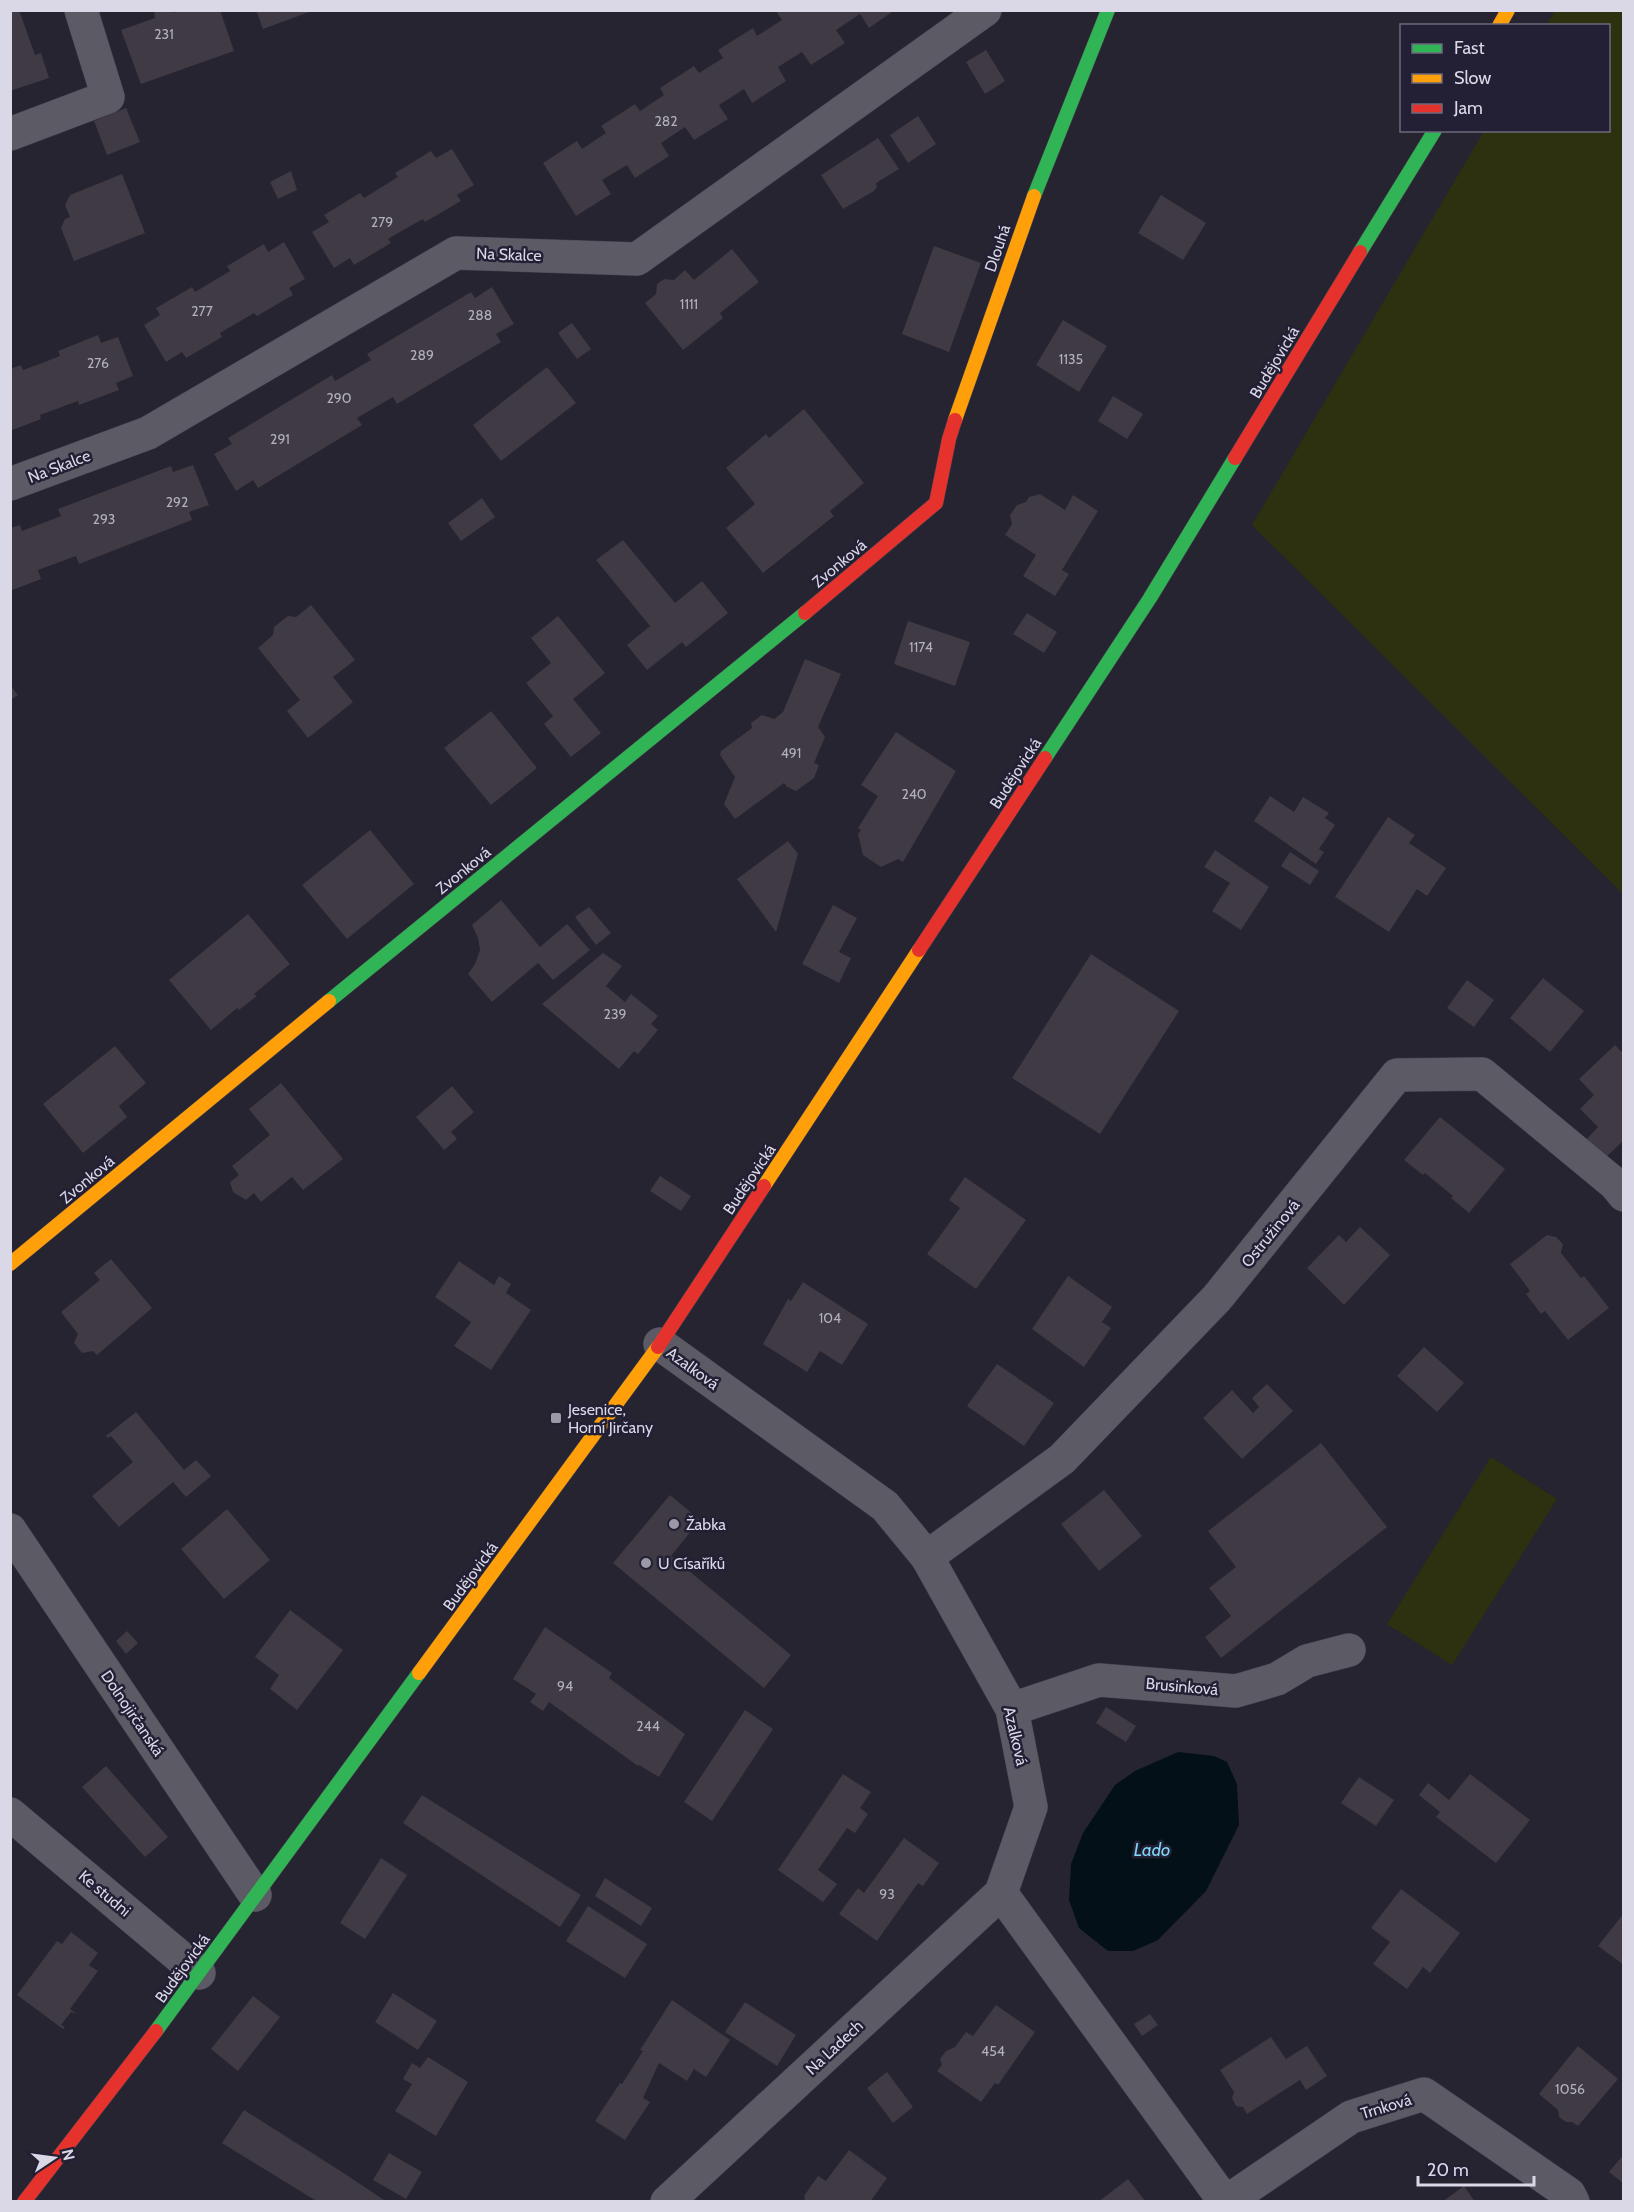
<svg xmlns="http://www.w3.org/2000/svg" width="1634" height="2212" viewBox="0 0 1634 2212" font-family="Cabin,sans-serif">
<rect width="100%" height="100%" fill="#262430"/>
<!-- green -->
<g fill="#2d310f">
<path d="M 1555,11 L 1623,11 L 1623,894 L 1252,525 L 1484,131 L 1608,130 L 1608,26 L 1546,25 Z"/>
<path d="M 1491,1457 L 1557,1499 L 1452,1665 L 1387,1624 Z"/>
</g>
<!-- water -->
<path fill="#031018" d="M 1178,1752 L 1214,1756 L 1227,1762 L 1237,1784 L 1239,1825 L 1206,1891 L 1158,1940 L 1133,1951 L 1108,1951 L 1079,1928 L 1069,1900 L 1071,1864 L 1083,1833 L 1115,1785 L 1135,1771 Z"/>
<!-- building -->
<g fill="#3f3a43">
<path d="M 10,10 L 19,10 L 35,55 L 41,53 L 49,78 L 10,91 Z"/>
<path d="M 156,10 L 172,10 L 173,13 L 180,10 L 220,10 L 234,51 L 141,84 L 121,30 L 155,18 L 154,14 Z"/>
<path d="M 256,10 L 312,10 L 312,11 L 263,29 Z"/>
<path d="M 781,10 L 895,10 L 869,28 L 860,14 L 836,30 L 845,43 L 811,65 L 802,52 L 778,67 L 786,81 L 752,103 L 744,89 L 719,105 L 728,119 L 694,140 L 685,127 L 661,143 L 669,156 L 635,178 L 627,165 L 602,180 L 611,194 L 576,216 L 543,163 L 577,141 L 582,149 L 606,133 L 601,126 L 635,104 L 640,111 L 664,95 L 660,88 L 694,66 L 699,73 L 723,58 L 718,50 L 753,28 L 757,36 L 782,20 L 777,13 Z"/>
<path d="M 986,50 L 1005,81 L 985,94 L 966,62 Z"/>
<path d="M 126,108 L 140,142 L 107,155 L 94,121 Z"/>
<path d="M 918,116 L 936,144 L 908,163 L 890,135 Z"/>
<path d="M 878,138 L 899,169 L 876,183 L 877,187 L 874,191 L 843,209 L 821,175 Z"/>
<path d="M 452,149 L 474,185 L 457,195 L 461,201 L 425,222 L 423,219 L 405,229 L 388,239 L 391,243 L 354,265 L 350,258 L 334,268 L 312,232 L 329,222 L 324,215 L 360,193 L 364,198 L 398,177 L 395,173 L 431,151 L 436,158 Z"/>
<path d="M 291,171 L 297,190 L 278,199 L 270,182 Z"/>
<path d="M 122,174 L 145,233 L 74,261 L 61,228 L 65,219 L 70,217 L 65,205 L 70,195 Z"/>
<path d="M 1161,195 L 1206,223 L 1183,260 L 1138,233 Z"/>
<path d="M 284,242 L 305,279 L 289,288 L 293,295 L 257,316 L 254,313 L 220,333 L 222,337 L 186,358 L 182,352 L 166,362 L 144,325 L 160,315 L 156,308 L 192,287 L 195,292 L 230,271 L 227,266 L 264,244 L 268,252 Z"/>
<path d="M 934,246 L 981,263 L 949,352 L 902,334 Z"/>
<path d="M 732,249 L 759,282 L 720,313 L 723,318 L 683,350 L 645,303 L 656,294 L 657,284 L 664,279 L 674,280 L 685,270 L 694,280 Z"/>
<path d="M 492,287 L 514,324 L 496,334 L 501,342 L 397,404 L 393,397 L 357,418 L 362,425 L 258,488 L 253,480 L 236,491 L 214,454 L 232,444 L 228,438 L 332,375 L 335,381 L 371,360 L 367,354 L 471,292 L 475,298 Z"/>
<path d="M 1063,320 L 1107,346 L 1079,392 L 1036,365 Z"/>
<path d="M 572,323 L 591,349 L 577,359 L 558,333 Z"/>
<path d="M 98,335 L 101,343 L 118,337 L 133,376 L 116,383 L 119,390 L 79,405 L 78,401 L 40,415 L 41,419 L 10,431 L 10,369 L 21,365 L 23,370 L 42,363 L 60,356 L 58,351 Z"/>
<path d="M 547,367 L 576,403 L 501,461 L 473,425 Z"/>
<path d="M 1113,396 L 1143,414 L 1127,439 L 1098,421 Z"/>
<path d="M 804,409 L 864,483 L 830,511 L 834,516 L 763,573 L 726,528 L 755,504 L 726,468 L 766,434 L 769,438 Z"/>
<path d="M 193,465 L 209,505 L 189,512 L 192,520 L 79,564 L 76,556 L 38,570 L 41,579 L 10,591 L 10,528 L 20,525 L 22,531 L 61,516 L 58,509 L 171,466 L 173,472 Z"/>
<path d="M 1040,494 L 1065,510 L 1073,495 L 1098,511 L 1062,570 L 1069,574 L 1055,596 L 1023,576 L 1036,555 L 1005,535 L 1012,524 L 1010,515 L 1017,505 L 1026,502 L 1029,497 Z"/>
<path d="M 482,498 L 495,517 L 461,541 L 448,523 Z"/>
<path d="M 623,540 L 675,603 L 702,581 L 728,613 L 686,647 L 682,642 L 647,670 L 627,645 L 650,626 L 596,560 Z"/>
<path d="M 311,605 L 355,660 L 333,677 L 353,702 L 308,738 L 287,711 L 300,700 L 258,648 L 273,635 L 274,627 L 288,616 L 296,617 Z"/>
<path d="M 1027,613 L 1057,632 L 1044,653 L 1013,634 Z"/>
<path d="M 558,616 L 605,673 L 573,699 L 601,733 L 571,757 L 544,724 L 553,716 L 526,683 L 551,663 L 531,638 Z"/>
<path d="M 908,621 L 970,642 L 955,686 L 894,664 Z"/>
<path d="M 805,659 L 841,674 L 818,727 L 825,737 L 814,763 L 819,765 L 814,778 L 796,791 L 787,787 L 784,783 L 735,819 L 724,804 L 735,777 L 720,755 L 721,751 L 752,728 L 751,723 L 762,715 L 774,719 L 783,712 Z"/>
<path d="M 10,685 L 18,695 L 10,700 Z"/>
<path d="M 491,711 L 537,768 L 491,805 L 444,748 Z"/>
<path d="M 896,732 L 956,771 L 903,862 L 898,859 L 881,867 L 863,855 L 858,834 L 861,830 L 858,828 L 878,796 L 861,785 Z"/>
<path d="M 1270,796 L 1294,812 L 1303,797 L 1329,813 L 1325,818 L 1335,825 L 1319,849 L 1324,852 L 1316,864 L 1254,821 Z"/>
<path d="M 1388,817 L 1415,835 L 1409,843 L 1446,868 L 1427,896 L 1417,889 L 1389,932 L 1335,897 Z"/>
<path d="M 370,830 L 414,884 L 347,939 L 302,885 Z"/>
<path d="M 788,841 L 798,854 L 776,932 L 737,879 Z"/>
<path d="M 1215,850 L 1269,887 L 1241,930 L 1212,911 L 1230,883 L 1204,867 Z"/>
<path d="M 1290,852 L 1319,871 L 1310,885 L 1281,866 Z"/>
<path d="M 501,900 L 540,947 L 567,924 L 590,950 L 553,980 L 538,963 L 492,1002 L 468,974 L 475,964 L 480,950 L 478,938 L 472,925 Z"/>
<path d="M 833,905 L 857,918 L 839,952 L 851,958 L 839,983 L 802,964 Z"/>
<path d="M 589,907 L 611,933 L 596,945 L 575,917 Z"/>
<path d="M 248,914 L 290,964 L 254,994 L 257,996 L 239,1010 L 237,1008 L 211,1030 L 169,980 Z"/>
<path d="M 603,953 L 622,966 L 606,986 L 625,1002 L 631,994 L 658,1016 L 651,1024 L 658,1030 L 638,1054 L 634,1051 L 619,1069 L 542,1004 Z"/>
<path d="M 1091,954 L 1179,1011 L 1100,1134 L 1012,1078 Z"/>
<path d="M 1543,978 L 1584,1011 L 1550,1052 L 1510,1018 Z"/>
<path d="M 1467,980 L 1494,1000 L 1474,1027 L 1447,1008 Z"/>
<path d="M 1615,1045 L 1624,1054 L 1624,1140 L 1603,1160 L 1585,1141 L 1598,1127 L 1580,1109 L 1594,1095 L 1579,1079 Z"/>
<path d="M 115,1046 L 146,1083 L 119,1106 L 127,1117 L 83,1153 L 43,1104 Z"/>
<path d="M 281,1083 L 343,1159 L 303,1190 L 292,1177 L 261,1202 L 254,1193 L 246,1200 L 233,1192 L 230,1182 L 239,1175 L 232,1166 L 270,1135 L 249,1109 Z"/>
<path d="M 452,1086 L 474,1112 L 451,1132 L 457,1139 L 444,1150 L 416,1117 Z"/>
<path d="M 1440,1117 L 1505,1169 L 1469,1213 L 1451,1198 L 1453,1196 L 1425,1173 L 1423,1175 L 1404,1160 Z"/>
<path d="M 660,1176 L 691,1196 L 681,1211 L 650,1191 Z"/>
<path d="M 965,1177 L 1026,1220 L 976,1289 L 927,1254 L 960,1208 L 949,1200 Z"/>
<path d="M 1360,1227 L 1390,1255 L 1344,1305 L 1307,1268 L 1339,1235 L 1346,1242 Z"/>
<path d="M 1547,1235 L 1556,1237 L 1563,1244 L 1561,1253 L 1581,1278 L 1584,1276 L 1609,1308 L 1568,1340 L 1545,1311 L 1541,1314 L 1526,1294 L 1530,1291 L 1510,1264 Z"/>
<path d="M 111,1259 L 152,1308 L 97,1355 L 93,1351 L 82,1353 L 74,1343 L 78,1334 L 61,1312 L 100,1280 L 94,1273 Z"/>
<path d="M 459,1261 L 494,1285 L 499,1276 L 511,1284 L 506,1293 L 531,1310 L 491,1370 L 454,1346 L 471,1322 L 435,1297 Z"/>
<path d="M 1068,1276 L 1112,1307 L 1102,1322 L 1111,1328 L 1084,1367 L 1032,1329 Z"/>
<path d="M 803,1282 L 868,1324 L 842,1365 L 820,1351 L 807,1372 L 763,1344 L 788,1299 L 791,1301 Z"/>
<path d="M 1424,1347 L 1464,1383 L 1437,1412 L 1397,1376 Z"/>
<path d="M 997,1364 L 1054,1403 L 1024,1446 L 967,1406 Z"/>
<path d="M 1267,1384 L 1293,1411 L 1242,1459 L 1203,1418 L 1232,1390 L 1253,1413 L 1259,1407 L 1252,1398 Z"/>
<path d="M 136,1412 L 184,1470 L 196,1460 L 211,1476 L 186,1497 L 173,1482 L 119,1527 L 92,1496 L 133,1462 L 111,1436 L 108,1438 L 106,1436 Z"/>
<path d="M 1321,1443 L 1387,1527 L 1221,1658 L 1205,1637 L 1231,1616 L 1209,1588 L 1236,1567 L 1208,1531 Z"/>
<path d="M 1104,1490 L 1142,1536 L 1099,1571 L 1061,1524 Z"/>
<path d="M 670,1495 L 700,1520 L 671,1556 L 791,1655 L 764,1688 L 613,1563 Z"/>
<path d="M 227,1509 L 270,1560 L 224,1599 L 181,1549 Z"/>
<path d="M 290,1610 L 343,1650 L 297,1710 L 270,1689 L 279,1675 L 255,1657 Z"/>
<path d="M 545,1627 L 612,1673 L 609,1678 L 685,1734 L 659,1777 L 639,1765 L 638,1766 L 549,1702 L 543,1711 L 530,1702 L 536,1694 L 513,1679 Z"/>
<path d="M 127,1631 L 138,1643 L 126,1654 L 116,1641 Z"/>
<path d="M 1106,1707 L 1136,1726 L 1126,1742 L 1096,1723 Z"/>
<path d="M 745,1710 L 773,1729 L 712,1821 L 684,1802 Z"/>
<path d="M 106,1766 L 168,1837 L 145,1857 L 82,1787 Z"/>
<path d="M 843,1774 L 871,1792 L 860,1808 L 868,1814 L 855,1833 L 847,1828 L 818,1870 L 837,1884 L 823,1902 L 778,1870 Z"/>
<path d="M 1470,1774 L 1530,1820 L 1496,1863 L 1436,1817 L 1440,1812 L 1419,1795 L 1428,1783 L 1449,1800 Z"/>
<path d="M 1359,1777 L 1394,1800 L 1376,1826 L 1341,1803 Z"/>
<path d="M 422,1795 L 581,1895 L 560,1927 L 403,1823 Z"/>
<path d="M 904,1838 L 939,1863 L 923,1886 L 918,1883 L 877,1941 L 839,1914 L 858,1888 L 864,1893 Z"/>
<path d="M 381,1858 L 407,1875 L 365,1939 L 340,1923 Z"/>
<path d="M 605,1878 L 652,1908 L 641,1926 L 595,1896 Z"/>
<path d="M 1401,1889 L 1460,1933 L 1430,1973 L 1423,1967 L 1407,1989 L 1373,1964 L 1390,1942 L 1371,1928 Z"/>
<path d="M 588,1906 L 647,1944 L 625,1978 L 566,1941 Z"/>
<path d="M 1624,1913 L 1624,1965 L 1598,1946 Z"/>
<path d="M 71,1932 L 98,1953 L 89,1965 L 98,1971 L 70,2009 L 77,2014 L 71,2012 L 61,2025 L 65,2027 L 63,2029 L 17,1995 L 57,1941 L 62,1944 Z"/>
<path d="M 393,1993 L 437,2021 L 418,2050 L 375,2022 Z"/>
<path d="M 253,1996 L 280,2017 L 238,2071 L 211,2049 Z"/>
<path d="M 672,2000 L 730,2040 L 706,2077 L 694,2069 L 687,2081 L 659,2063 L 643,2098 L 650,2102 L 625,2140 L 595,2121 L 620,2083 L 622,2084 L 643,2051 L 640,2050 Z"/>
<path d="M 745,2002 L 796,2035 L 777,2066 L 725,2032 Z"/>
<path d="M 996,2005 L 1035,2032 L 998,2085 L 995,2083 L 981,2102 L 937,2071 L 942,2065 L 940,2059 L 946,2051 L 955,2047 L 966,2032 L 973,2036 Z"/>
<path d="M 1150,2014 L 1158,2025 L 1142,2036 L 1134,2024 Z"/>
<path d="M 1271,2037 L 1286,2059 L 1307,2046 L 1327,2076 L 1306,2090 L 1300,2080 L 1247,2114 L 1243,2107 L 1236,2106 L 1232,2098 L 1234,2092 L 1220,2070 Z"/>
<path d="M 1578,2046 L 1618,2079 L 1578,2126 L 1572,2122 L 1566,2122 L 1559,2117 L 1558,2110 L 1539,2094 Z"/>
<path d="M 428,2057 L 468,2082 L 436,2136 L 395,2111 L 412,2084 L 403,2079 L 412,2063 L 420,2068 Z"/>
<path d="M 887,2072 L 913,2107 L 893,2123 L 867,2088 Z"/>
<path d="M 244,2110 L 339,2170 L 387,2202 L 318,2202 L 222,2143 Z"/>
<path d="M 849,2150 L 887,2178 L 870,2202 L 803,2202 L 805,2198 L 804,2196 L 818,2176 L 826,2181 Z"/>
<path d="M 389,2153 L 422,2172 L 406,2199 L 373,2180 Z"/>
<path d="M 1624,2154 L 1624,2184 L 1609,2172 Z"/>
<path d="M 1128,2179 L 1146,2202 L 1098,2202 Z"/>
<path d="M 1464,2186 L 1475,2202 L 1442,2202 Z"/>
</g>
<g fill="none" stroke-linecap="round" stroke-linejoin="round">
<!-- street casing -->
<g stroke="#44424d" stroke-width="34">
<g id="street">
<path d="M 10,134 L 108,97 L 81,10"/>
<path d="M 10,484 L 148,433 L 456,253 L 637,259 L 985,10"/>
<path d="M 660,1344 L 885,1506 L 927,1557 L 1012,1709 L 1031,1807 L 1001,1893 L 667,2202"/>
<path d="M 10,1530 L 255,1895"/>
<path d="M 927,1557 L 1062,1459 L 1217,1298 L 1397,1075 L 1482,1074 L 1615,1184 L 1624,1195"/>
<path d="M 1012,1709 L 1099,1680 L 1236,1691 L 1277,1679 L 1307,1661 L 1349,1650"/>
<path d="M 10,1814 L 199,1973"/>
<path d="M 1001,1893 L 1225,2202"/>
<path d="M 1226,2202 L 1351,2117 L 1424,2094 L 1569,2194 L 1573,2202"/>
</g>
</g>
<!-- fast casing -->
<g stroke="#44424d" stroke-width="15">
<g id="fast">
<path d="M 1034,196 L 1108,10"/>
<path d="M 1360,252 L 1435,130"/>
<path d="M 1045,758 L 1150,598 L 1235,458"/>
<path d="M 329,1001 L 805,613"/>
<path d="M 156,2031 L 419,1673"/>
</g>
</g>
<!-- slow casing -->
<g stroke="#44424d" stroke-width="15">
<g id="slow">
<path d="M 1499,26 L 1508,10"/>
<path d="M 955,420 L 1034,196"/>
<path d="M 764,1186 L 919,950"/>
<path d="M 10,1264 L 329,1001"/>
<path d="M 419,1673 L 658,1347"/>
</g>
</g>
<!-- jam casing -->
<g stroke="#44424d" stroke-width="15">
<g id="jam">
<path d="M 1235,458 L 1360,252"/>
<path d="M 805,613 L 936,503 L 949,439 L 955,420"/>
<path d="M 919,950 L 1045,758"/>
<path d="M 658,1347 L 764,1186"/>
<path d="M 24,2202 L 156,2031"/>
</g>
</g>
<!-- street -->
<use href="#street" stroke="#5c5a64" stroke-width="33"/>
<!-- fast -->
<use href="#fast" stroke="#30b455" stroke-width="14"/>
<!-- slow -->
<use href="#slow" stroke="#ff9f0a" stroke-width="14"/>
<!-- jam -->
<use href="#jam" stroke="#e5322d" stroke-width="14"/>
</g>
<!-- markers -->
<g fill="#9b99a7" stroke="#231f35" stroke-width="2">
<rect x="550" y="1412" width="12" height="12" rx="3"/>
<circle cx="674" cy="1524" r="6"/>
<circle cx="646" cy="1563" r="6"/>
</g>
<g text-anchor="middle" stroke-width="5" stroke-linejoin="round" paint-order="stroke">
<!-- number labels -->
<g font-size="14" fill="#b3b0be">
<text x="164" y="39">231</text>
<text x="666" y="126">282</text>
<text x="382" y="227">279</text>
<text x="689" y="309">1111</text>
<text x="202" y="316">277</text>
<text x="480" y="320">288</text>
<text x="422" y="360">289</text>
<text x="1071" y="364">1135</text>
<text x="98" y="368">276</text>
<text x="339" y="403">290</text>
<text x="280" y="444">291</text>
<text x="177" y="507">292</text>
<text x="104" y="524">293</text>
<text x="921" y="652">1174</text>
<text x="791" y="758">491</text>
<text x="914" y="799">240</text>
<text x="615" y="1019">239</text>
<text x="830" y="1323">104</text>
<text x="565" y="1691">94</text>
<text x="648" y="1731">244</text>
<text x="887" y="1899">93</text>
<text x="993" y="2056">454</text>
<text x="1570" y="2094">1056</text>
</g>
<!-- street labels -->
<g font-size="16" fill="#dad8e7" stroke="#231f35">
<text transform="translate(997 248) rotate(-71)" y="6">Dlouhá</text>
<text transform="translate(509 254) rotate(2)" y="6">Na Skalce</text>
<text transform="translate(1274 362) rotate(-59)" y="6">Budějovická</text>
<text transform="translate(59 466) rotate(-21)" y="6">Na Skalce</text>
<text transform="translate(839 563) rotate(-40)" y="6">Zvonková</text>
<text transform="translate(1015 773) rotate(-57)" y="6">Budějovická</text>
<text transform="translate(463 870) rotate(-39)" y="6">Zvonková</text>
<text transform="translate(87 1179) rotate(-40)" y="6">Zvonková</text>
<text transform="translate(749 1179) rotate(-56)" y="6">Budějovická</text>
<text transform="translate(1270 1233) rotate(-51)" y="6">Ostružinová</text>
<text transform="translate(693 1368) rotate(36)" y="6">Azalková</text>
<text transform="translate(470 1576) rotate(-54)" y="6">Budějovická</text>
<text transform="translate(1182 1686) rotate(5)" y="6">Brusinková</text>
<text transform="translate(133 1713) rotate(56)" y="6">Dolnojirčanská</text>
<text transform="translate(1016 1736) rotate(77)" y="6">Azalková</text>
<text transform="translate(105 1893) rotate(40)" y="6">Ke studni</text>
<text transform="translate(182 1968) rotate(-54)" y="6">Budějovická</text>
<text transform="translate(834 2047) rotate(-43)" y="6">Na Ladech</text>
<text transform="translate(1386 2106) rotate(-17)" y="6">Trnková</text>
</g>
<!-- poi labels -->
<g font-size="16" fill="#dad8e7" stroke="#231f35" text-anchor="start">
<text x="568" y="1415">Jesenice,<tspan x="568" dy="18">Horní Jirčany</tspan></text>
<text x="686" y="1530">Žabka</text>
<text x="658" y="1569">U Císaříků</text>
</g>
<!-- water labels -->
<g font-size="18" font-style="italic" fill="#80d8f8" stroke="#231f35">
<text x="1152" y="1856">Lado</text>
</g>
</g>
<!-- border -->
<rect width="1634" height="2212" fill="none" stroke="#dad8e7" stroke-width="24"/>
<!-- legend -->
<rect x="1400" y="24" width="210" height="108" fill="#231f35" stroke="#6c697c" stroke-width="1.5"/>
<rect x="1412" y="44" width="30" height="9" fill="#30b455" stroke="#6c697c" stroke-width="1.5"/>
<text x="1454" y="54" font-size="18" fill="#dad8e7">Fast</text>
<rect x="1412" y="74" width="30" height="9" fill="#ff9f0a" stroke="#6c697c" stroke-width="1.5"/>
<text x="1454" y="84" font-size="18" fill="#dad8e7">Slow</text>
<rect x="1412" y="104" width="30" height="9" fill="#e5322d" stroke="#6c697c" stroke-width="1.5"/>
<text x="1454" y="114" font-size="18" fill="#dad8e7">Jam</text>
<!-- north arrow -->
<g transform="translate(54 2158) rotate(77)" stroke="#231f35" stroke-width="4.5" paint-order="stroke">
<path d="M0-4.5L10 22L0 15L-10 22Z" fill="#dad8e7"/>
<text y="-9" font-size="16" font-weight="bold" text-anchor="middle" fill="#dad8e7">N</text>
</g>
<!-- scale -->
<path d="M1418 2176v9h116v-9" fill="none" stroke="#dad8e7" stroke-width="3"/>
<text x="1427" y="2176" font-size="18" fill="#dad8e7" stroke="#231f35" stroke-width="4.5" paint-order="stroke">20 m</text>
</svg>
